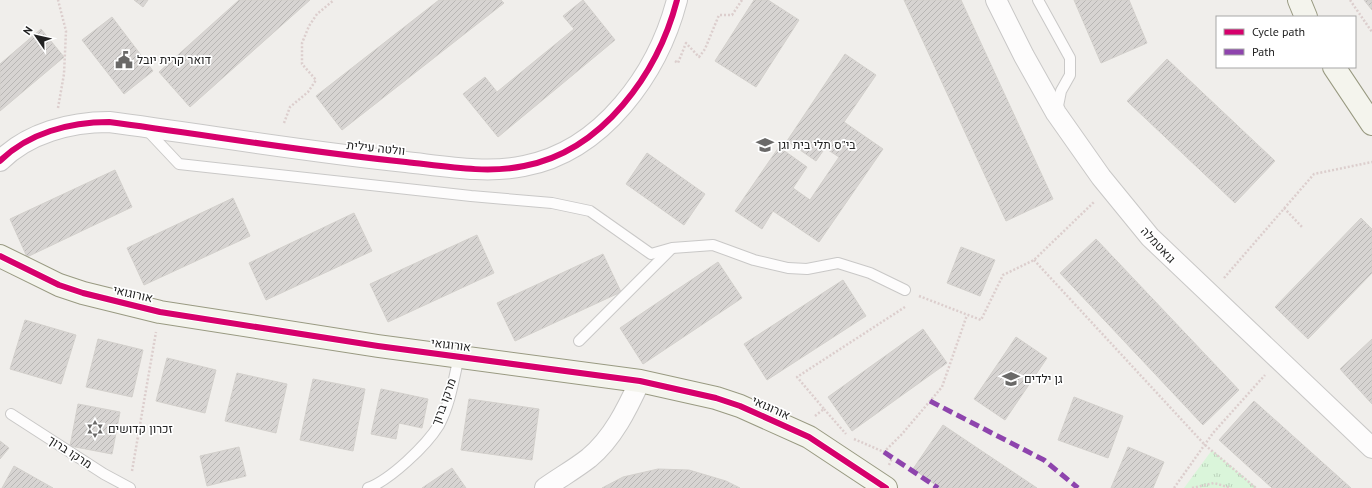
<svg xmlns="http://www.w3.org/2000/svg" width="1372" height="488" viewBox="0 0 1372 488" font-family="'PT Sans',Heebo,sans-serif">
<defs>
<pattern id="park-tufts" width="24" height="20" patternUnits="userSpaceOnUse"><rect width="24" height="20" fill="#daf5da"/><path d="M3 7l-1-3M5 7V3M7 7l1-3M15 17l-1-3M17 17v-4M19 17l1-3" fill="none" stroke="#bbd2bb"/></pattern>
<pattern id="building-hatch" width="6" height="6" patternUnits="userSpaceOnUse"><rect width="6" height="6" fill="#d7d4d2"/><path d="M-1 1l2-2M0 6l6-6M5 7l2-2" fill="none" stroke="#b8b6b4"/></pattern>
</defs>
<rect width="100%" height="100%" fill="#f0eeeb"/>
<!-- park -->
<path fill="url(#park-tufts)" d="M 1212,450 L 1257,488 L 1184,488 Z"/>
<!-- building -->
<g fill="url(#building-hatch)" stroke="#d3d0cc">
<path d="M 134,0 L 148,0 L 143,7 Z"/>
<path d="M 239,0 L 310,0 L 190,107 L 159,72 Z"/>
<path d="M 439,0 L 501,0 L 504,3 L 342,130 L 316,96 Z"/>
<path d="M 583,0 L 615,40 L 498,137 L 463,94 L 485,77 L 497,92 L 574,29 L 563,16 Z"/>
<path d="M 754,0 L 768,0 L 799,20 L 756,87 L 715,61 Z"/>
<path d="M 904,0 L 961,0 L 1053,199 L 1006,221 Z"/>
<path d="M 1074,0 L 1129,0 L 1147,43 L 1101,63 Z"/>
<path d="M 1364,0 L 1372,0 L 1372,10 Z"/>
<path d="M 112,17 L 153,71 L 124,94 L 82,40 Z"/>
<path d="M 41,29 L 64,57 L 0,111 L 0,64 Z"/>
<path d="M 845,54 L 876,75 L 844,122 L 883,149 L 819,242 L 773,211 L 762,229 L 735,211 L 779,147 L 807,167 L 793,188 L 810,200 L 839,157 L 825,148 L 816,161 L 787,141 Z"/>
<path d="M 1167,59 L 1275,161 L 1235,203 L 1127,101 Z"/>
<path d="M 647,153 L 705,194 L 684,225 L 626,184 Z"/>
<path d="M 115,170 L 132,207 L 27,257 L 10,219 Z"/>
<path d="M 233,198 L 250,236 L 144,285 L 127,248 Z"/>
<path d="M 354,213 L 372,251 L 266,300 L 249,263 Z"/>
<path d="M 1361,218 L 1372,229 L 1372,273 L 1308,339 L 1275,307 Z"/>
<path d="M 477,235 L 494,273 L 388,322 L 370,284 Z"/>
<path d="M 1096,239 L 1239,390 L 1203,425 L 1060,273 Z"/>
<path d="M 961,247 L 995,260 L 980,296 L 947,283 Z"/>
<path d="M 603,254 L 621,292 L 515,341 L 497,303 Z"/>
<path d="M 718,262 L 742,298 L 643,364 L 620,328 Z"/>
<path d="M 843,280 L 866,316 L 767,380 L 744,344 Z"/>
<path d="M 25,320 L 76,335 L 61,384 L 10,369 Z"/>
<path d="M 923,329 L 947,363 L 852,431 L 828,397 Z"/>
<path d="M 1016,337 L 1047,358 L 1005,420 L 974,399 Z"/>
<path d="M 98,339 L 143,350 L 132,397 L 86,387 Z"/>
<path d="M 1372,339 L 1372,404 L 1340,369 Z"/>
<path d="M 167,358 L 216,370 L 205,413 L 156,401 Z"/>
<path d="M 237,373 L 287,384 L 276,433 L 225,421 Z"/>
<path d="M 313,379 L 365,389 L 353,451 L 300,440 Z"/>
<path d="M 381,389 L 428,399 L 422,428 L 399,423 L 396,439 L 371,434 Z"/>
<path d="M 1074,397 L 1123,416 L 1108,458 L 1058,440 Z"/>
<path d="M 469,399 L 539,409 L 532,460 L 461,450 Z"/>
<path d="M 1254,401 L 1312,453 L 1351,488 L 1272,488 L 1219,440 Z"/>
<path d="M 78,404 L 120,412 L 112,454 L 70,446 Z"/>
<path d="M 943,425 L 1037,488 L 940,488 L 913,469 Z"/>
<path d="M 0,441 L 9,448 L 0,459 Z"/>
<path d="M 239,447 L 246,476 L 207,486 L 200,456 Z"/>
<path d="M 1128,447 L 1164,462 L 1153,488 L 1111,488 Z"/>
<path d="M 14,466 L 53,488 L 2,488 Z"/>
<path d="M 452,468 L 466,488 L 422,488 Z"/>
<path d="M 658,469 L 689,470 L 726,481 L 740,488 L 602,488 L 623,477 Z"/>
</g>
<g fill="none" stroke-linecap="round" stroke-linejoin="round">
<!-- lane casing -->
<g stroke="#c9c8c7" stroke-width="12">
<g id="lane">
<path d="M 1038,0 L 1070,58 L 1070,75 L 1061,91 L 1057,111"/>
<path d="M 147,130 L 179,164 L 471,196 L 552,203 L 590,211 L 651,254 L 672,248 L 713,245 L 754,260 L 788,268 L 807,269 L 838,263 L 870,273 L 905,290"/>
<path d="M 579,341 L 671,249"/>
<path d="M 11,414 L 104,474 L 130,488"/>
<path d="M 368,488 C 390,480 426,446 439,425 C 450,405 454,378 459,356"/>
</g>
</g>
<!-- street casing -->
<g stroke="#c9c8c7" stroke-width="22">
<g id="street">
<path d="M 996,0 L 1024,56 L 1056,113 L 1101,177 L 1150,237 L 1372,448"/>
<path d="M 0,161 C 28,133 70,122 109,122 C 208,135 306,152 406,162 C 443,166 487,174 524,166 C 603,151 658,73 677,0"/>
<path d="M 545,488 C 559,478 575,469 589,458 C 613,438 627,409 640,381"/>
</g>
</g>
<!-- secondary casing -->
<g stroke="#999a82" stroke-width="24">
<g id="secondary">
<path d="M 1299,0 L 1306,17"/>
<path d="M 1334,67 L 1372,124"/>
<path d="M 0,256 L 59,285 L 83,293 L 160,312 L 378,346 L 640,381 L 716,398 L 740,406 L 809,437 L 886,488"/>
</g>
</g>
<!-- path -->
<g stroke="#dccecd" stroke-width="2.5" stroke-dasharray="2 2" stroke-linecap="butt">
<path d="M 1350,0 L 1372,32"/>
<path d="M 675,61 L 678,63 L 686,43 L 699,57 L 705,49 L 719,15 L 732,15 L 742,0"/>
<path d="M 58,108 L 64,74 L 66,31 L 58,0"/>
<path d="M 284,123 L 290,107 L 308,92 L 316,80 L 302,64 L 302,43 L 309,26 L 317,14 L 334,0"/>
<path d="M 1284,208 L 1302,227"/>
<path d="M 1034,260 L 1205,445 L 1256,488"/>
<path d="M 1224,278 L 1314,174 L 1372,162"/>
<path d="M 919,296 L 981,320 L 1003,275 L 1034,260 L 1094,202"/>
<path d="M 824,409 L 846,434"/>
<path d="M 815,416 L 824,409 L 797,377 L 905,307"/>
<path d="M 854,439 L 884,452 L 902,434 L 942,387 L 967,315"/>
<path d="M 889,465 L 892,458"/>
<path d="M 132,471 L 156,332"/>
<path d="M 1174,488 L 1213,433 L 1265,375"/>
<path d="M 1192,488 L 1214,483 L 1231,488"/>
</g>
<!-- lane -->
<use href="#lane" stroke="#fdfcfc" stroke-width="10"/>
<!-- street -->
<use href="#street" stroke="#fdfcfc" stroke-width="20"/>
<!-- secondary -->
<use href="#secondary" stroke="#f4f4ed" stroke-width="22"/>
<!-- quiet -->
<g stroke="#8e44ad" stroke-width="5" stroke-dasharray="10 5" stroke-linecap="butt">
<path d="M 930,401 L 1044,460 L 1078,488"/>
<path d="M 884,452 L 938,488"/>
</g>
<!-- cycleway casing -->
<g stroke="#fff" stroke-width="8">
<g id="cycleway">
<path d="M 0,161 C 28,133 70,122 109,122 C 208,135 306,152 406,162 C 443,166 487,174 524,166 C 603,151 658,73 677,0"/>
<path d="M 0,256 L 59,285 L 83,293 L 160,312 L 378,346 L 640,381 L 716,398 L 740,406 L 809,437 L 886,488"/>
</g>
</g>
<!-- cycleway -->
<use href="#cycleway" stroke="#d6006c" stroke-width="6"/>
</g>
<!-- icons -->
<defs>
<g id="civic-bare" transform="scale(1.38)"><path d="M-.6-6.5H3V-4.5H.6V-3L4-1V1h2V6H-6V1h2V-1L-.6-3ZM-1.2 2.5V6h2.4V2.5Z" fill="#6a6968" stroke="#fff" stroke-width="2.5" paint-order="stroke"/></g>
<g id="school-bare" transform="scale(1.38)"><path d="M0-5L7-2L0 1L-7-2ZM-4 1L0 2.5L4 1V4Q0 6-4 4Z" fill="#6a6968" stroke="#fff" stroke-width="2.5" paint-order="stroke"/></g>
<g id="synagogue-bare" transform="scale(1.38)"><path d="M0-6.5L5.6 3.2H-5.6ZM0 6.5L5.6-3.2H-5.6Z" fill="#6a6968" stroke="#fff" stroke-width="2.5" paint-order="stroke"/></g>
</defs>
<g fill-rule="evenodd">
<use href="#civic-bare" x="124" y="60"/>
<use href="#school-bare" x="765" y="145"/>
<use href="#school-bare" x="1011" y="379"/>
<use href="#synagogue-bare" x="95" y="429"/>
</g>
<g text-anchor="middle" stroke-width="3.5" stroke-linejoin="round" paint-order="stroke">
<!-- poi labels -->
<g font-size="12" fill="#222" stroke="#fff" text-anchor="start">
<text x="137" y="64">דואר קרית יובל</text>
<text x="778" y="149">בי"ס תלי בית וגן</text>
<text x="1024" y="383">גן ילדים</text>
<text x="108" y="433">זכרון קדושים</text>
</g>
<!-- street labels -->
<g font-size="12" fill="#222" stroke="#fff">
<text transform="translate(376 148) rotate(6)" y="4">וולטה עילית</text>
<text transform="translate(1158 245) rotate(47)" y="4">גואטמלה</text>
<text transform="translate(133 294) rotate(13)" y="4">אורוגואי</text>
<text transform="translate(451 345) rotate(7)" y="4">אורוגואי</text>
<text transform="translate(444 402) rotate(-70)" y="4">מרקו ברוך</text>
<text transform="translate(771 408) rotate(24)" y="4">אורוגואי</text>
<text transform="translate(70 452) rotate(33)" y="4">מרקו ברוך</text>
</g>
</g>
<!-- legend -->
<rect x="1216" y="16" width="140" height="52" fill="#ffffff" stroke="#a7a7a7"/>
<rect x="1224" y="29" width="20" height="6" fill="#d6006c" stroke="#a7a7a7"/>
<text x="1252" y="36" font-size="12" fill="#222222">Cycle path</text>
<rect x="1224" y="49" width="20" height="6" fill="#8e44ad" stroke="#a7a7a7"/>
<text x="1252" y="56" font-size="12" fill="#222222">Path</text>
<!-- north arrow -->
<g transform="translate(36 36) rotate(304)" stroke="#ffffff" stroke-width="3" paint-order="stroke">
<path d="M0-3L7 15L0 10L-7 15Z" fill="#222222"/>
<text y="-6" font-size="11" font-weight="bold" text-anchor="middle" fill="#222222">N</text>
</g>
</svg>
